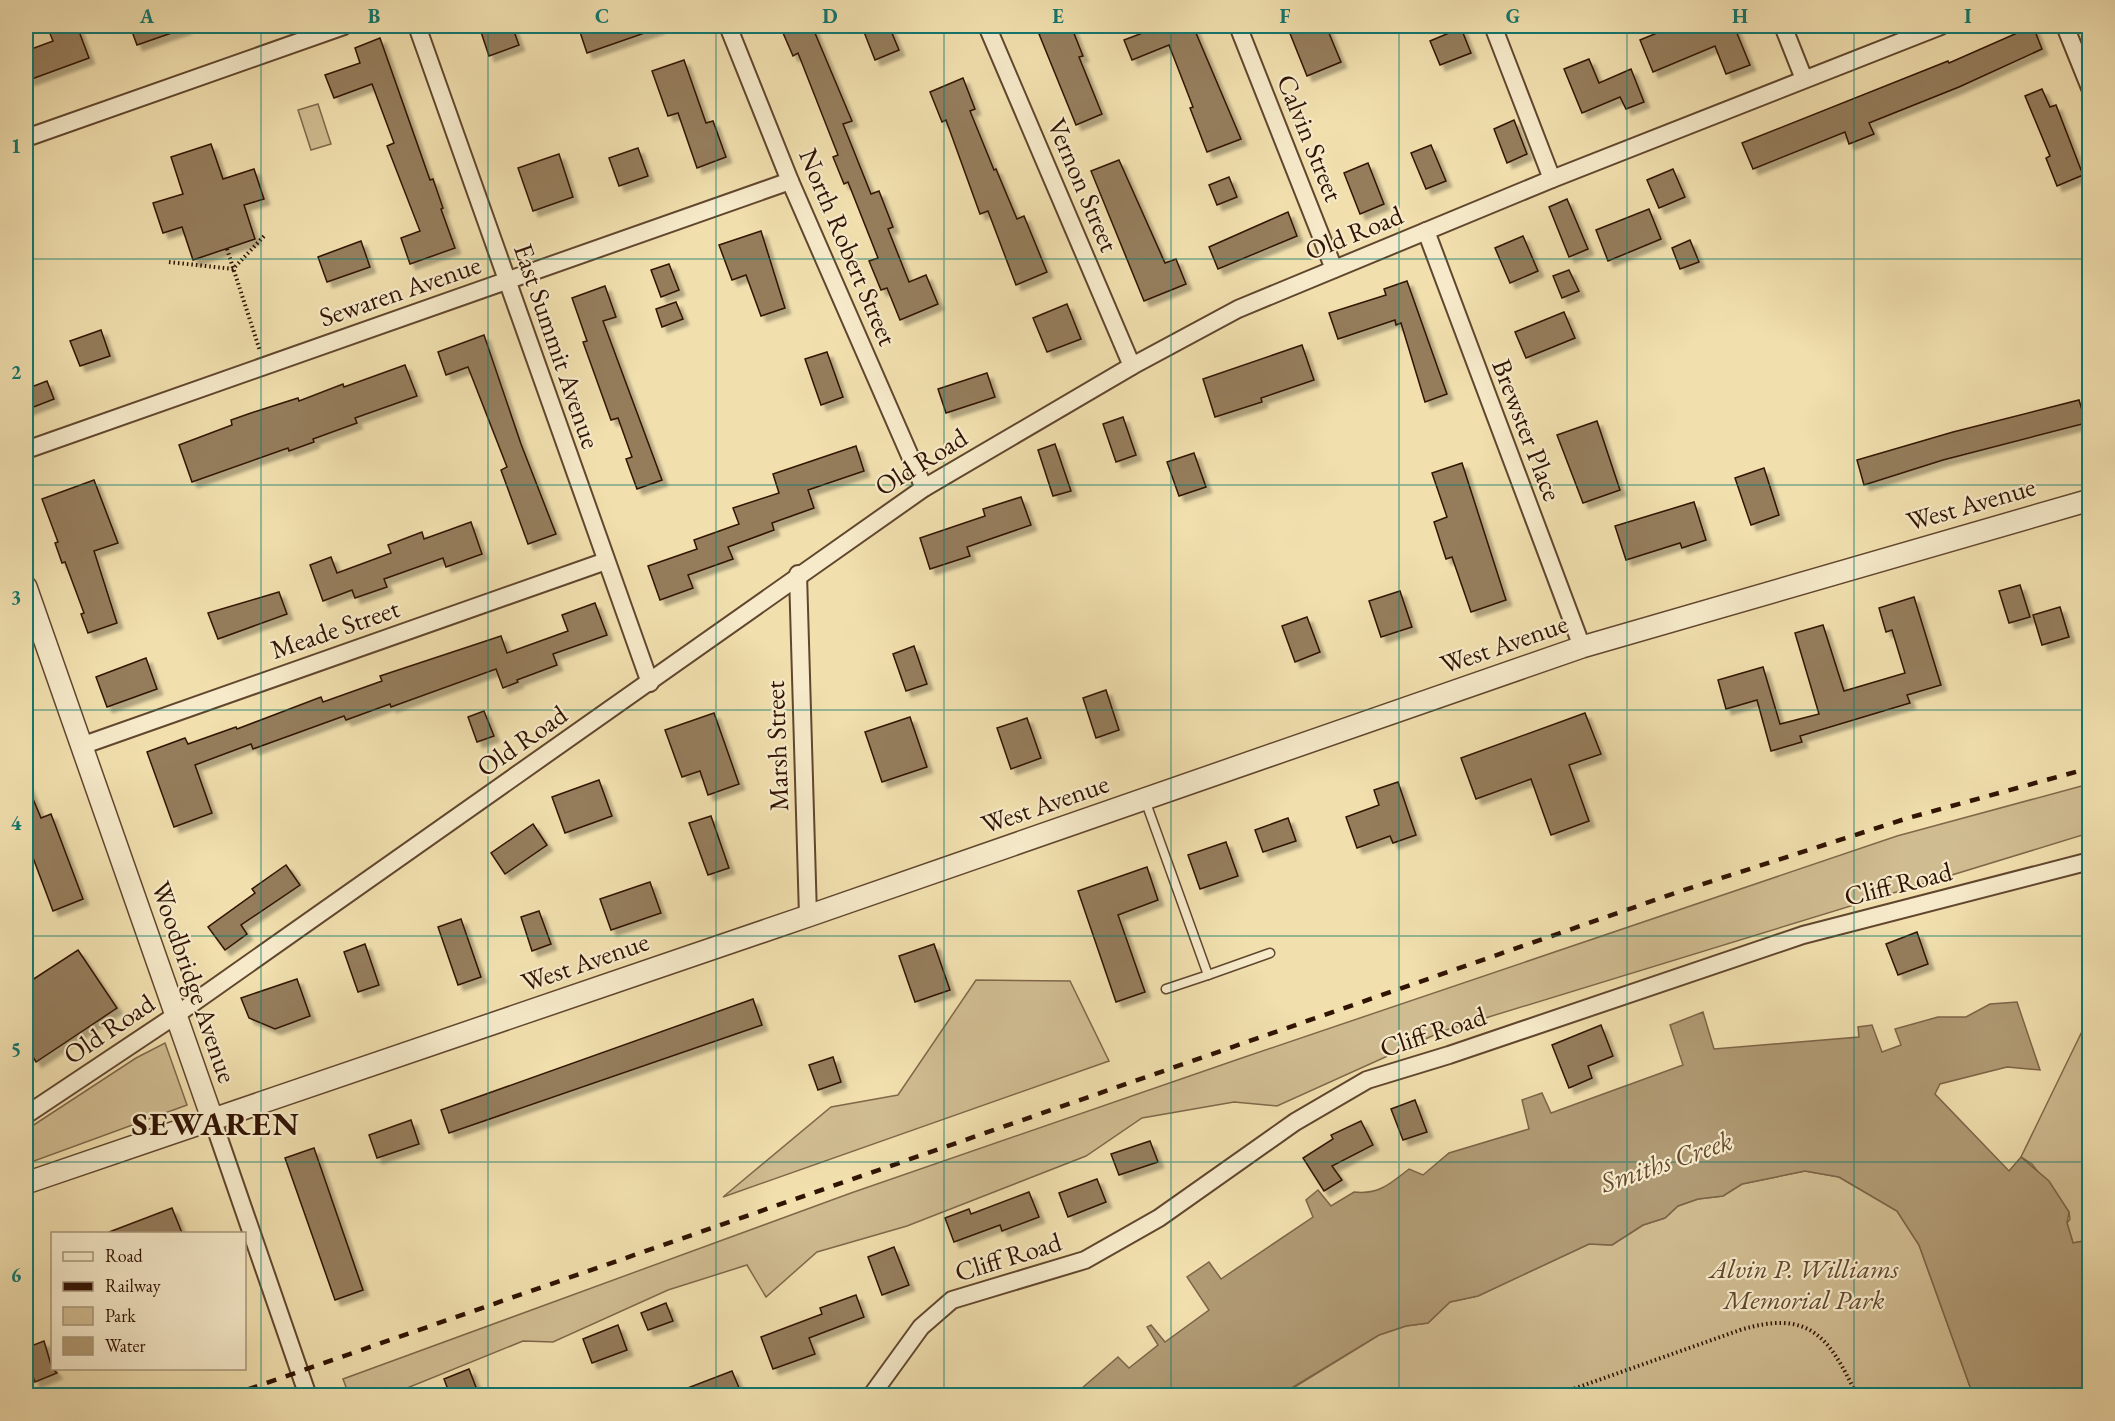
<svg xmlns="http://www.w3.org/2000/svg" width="2115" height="1421" viewBox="0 0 2115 1421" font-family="'EB Garamond',serif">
<defs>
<filter id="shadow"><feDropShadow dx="5.5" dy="5.5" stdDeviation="1.5" flood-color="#0004"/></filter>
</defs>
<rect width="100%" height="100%" fill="#f1dfae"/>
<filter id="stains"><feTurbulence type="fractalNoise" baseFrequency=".00333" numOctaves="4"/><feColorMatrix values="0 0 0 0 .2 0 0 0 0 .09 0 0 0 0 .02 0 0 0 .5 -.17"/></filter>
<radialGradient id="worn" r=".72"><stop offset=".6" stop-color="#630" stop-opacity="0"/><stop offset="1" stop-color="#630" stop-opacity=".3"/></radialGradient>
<!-- green -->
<g fill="#d0bc91" stroke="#80684a" stroke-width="1.5">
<path d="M 318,104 L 331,144 L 311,150 L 298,110 Z"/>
<path d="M 2089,784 L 2089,833 L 1443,1031 L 1277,1106 L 1234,1102 L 1142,1118 L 1086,1156 L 907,1226 L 817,1252 L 766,1297 L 747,1265 L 668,1290 L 553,1342 L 523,1341 L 390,1395 L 349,1395 L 343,1379 L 851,1193 L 1236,1060 L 1897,836 Z"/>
<path d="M 976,980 L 1070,981 L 1109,1061 L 723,1197 L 831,1107 L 898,1095 Z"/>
<path d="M 2089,1017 L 2089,1240 L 2073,1243 L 2067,1223 L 2070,1219 L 2069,1212 L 2032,1164 L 2021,1157 Z"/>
<path d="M 165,1043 L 187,1105 L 26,1164 L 26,1130 L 136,1058 Z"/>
<path d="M 1805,1171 L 1839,1177 L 1897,1211 L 1919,1245 L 1973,1395 L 1280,1396 L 1379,1335 L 1406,1326 L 1428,1323 L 1450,1302 L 1478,1296 L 1589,1244 L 1612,1245 L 1643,1225 L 1665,1218 L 1678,1206 L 1698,1199 L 1723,1196 L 1742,1184 Z"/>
</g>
<!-- water -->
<path fill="#b09a74" stroke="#7d6447" stroke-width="1.5" d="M 2017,1002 L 2040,1070 L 2007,1067 L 1940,1084 L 1935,1094 L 2009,1171 L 2021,1157 L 2049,1181 L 2069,1212 L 2067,1223 L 2073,1243 L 2089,1240 L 2089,1260 L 2084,1269 L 2090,1308 L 2089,1395 L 1973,1395 L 1919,1245 L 1897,1211 L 1839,1177 L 1805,1171 L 1742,1184 L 1723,1196 L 1698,1199 L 1678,1206 L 1665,1218 L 1643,1225 L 1612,1245 L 1589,1244 L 1478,1296 L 1450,1302 L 1428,1323 L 1406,1326 L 1379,1335 L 1280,1395 L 1074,1395 L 1118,1357 L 1129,1368 L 1158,1345 L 1147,1327 L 1151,1325 L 1165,1342 L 1209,1310 L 1187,1277 L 1209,1262 L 1221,1279 L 1313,1217 L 1306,1200 L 1318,1190 L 1331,1206 L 1354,1192 C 1378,1195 1390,1184 1409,1169 L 1423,1175 L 1449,1153 L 1529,1129 L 1522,1100 L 1542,1093 L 1551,1113 L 1683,1065 L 1670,1025 L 1703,1012 L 1714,1049 L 1859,1037 L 1858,1027 L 1872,1025 L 1882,1052 L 1901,1045 L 1895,1029 L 1938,1017 L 1966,1017 L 1990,1004 Z"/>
<!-- building -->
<g fill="#957d5c" stroke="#311303" stroke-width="1.5" filter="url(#shadow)">
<path d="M 47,26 L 77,26 L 89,58 L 29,80 L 26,70 L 26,51 L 53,41 Z"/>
<path d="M 130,26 L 185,26 L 186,28 L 137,45 Z"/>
<path d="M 479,26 L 512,26 L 519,45 L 489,56 Z"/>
<path d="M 578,26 L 659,26 L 659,28 L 587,53 Z"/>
<path d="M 780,26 L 812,26 L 852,121 L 843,124 L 871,194 L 879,191 L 893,227 L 888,229 L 909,282 L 926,275 L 938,304 L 900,320 L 887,288 L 881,290 L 869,261 L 878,258 L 848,182 L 844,184 L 833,157 L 838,155 L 798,53 L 793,56 Z"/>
<path d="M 881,26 L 889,26 L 899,50 L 875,60 L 864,32 Z"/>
<path d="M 1061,26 L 1071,26 L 1083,56 L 1079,57 L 1102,114 L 1076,125 L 1039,34 Z"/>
<path d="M 1161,26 L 1193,26 L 1241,139 L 1207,152 L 1190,108 L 1193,107 L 1169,45 L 1132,60 L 1124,40 Z"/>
<path d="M 1287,26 L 1326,26 L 1341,62 L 1307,76 Z"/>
<path d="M 1674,26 L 1734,26 L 1750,65 L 1726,74 L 1715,46 L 1653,72 L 1640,40 Z"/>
<path d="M 2033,26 L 2042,49 L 1959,87 L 1869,123 L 1874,134 L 1849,144 L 1845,132 L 1753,169 L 1742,143 L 1948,61 L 1949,63 Z"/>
<path d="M 1461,28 L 1471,53 L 1440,65 L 1430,41 Z"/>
<path d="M 380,38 L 430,180 L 433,179 L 443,208 L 441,209 L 455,248 L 410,264 L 401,238 L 420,231 L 387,146 L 394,143 L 372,84 L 334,98 L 325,75 L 360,63 L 355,48 Z"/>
<path d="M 1589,59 L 1599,83 L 1631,69 L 1644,102 L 1626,109 L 1620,97 L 1582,113 L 1564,69 Z"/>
<path d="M 684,60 L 706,123 L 713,121 L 726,157 L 697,168 L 678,113 L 668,116 L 652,71 Z"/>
<path d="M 963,78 L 975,109 L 970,111 L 994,170 L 996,169 L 1017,219 L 1024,216 L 1047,272 L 1016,285 L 988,211 L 980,214 L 946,120 L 942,122 L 930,92 Z"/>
<path d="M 2042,89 L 2050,107 L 2056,105 L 2083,175 L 2057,186 L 2046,158 L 2050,156 L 2025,96 Z"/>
<path d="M 1514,120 L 1527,154 L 1507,163 L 1494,129 Z"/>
<path d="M 211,144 L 223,179 L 254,169 L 264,199 L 244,205 L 255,239 L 193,260 L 182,227 L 163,233 L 153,203 L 183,194 L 171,157 Z"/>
<path d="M 1431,145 L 1446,181 L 1426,189 L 1411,153 Z"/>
<path d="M 638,148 L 648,176 L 619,186 L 609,158 Z"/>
<path d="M 559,154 L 573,197 L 533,211 L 518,168 Z"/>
<path d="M 1119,160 L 1165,263 L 1176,259 L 1186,284 L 1144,301 L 1091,171 Z"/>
<path d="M 1368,163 L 1384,204 L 1360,214 L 1344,173 Z"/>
<path d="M 1673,169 L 1685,197 L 1659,208 L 1647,180 Z"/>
<path d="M 1229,177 L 1237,197 L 1217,205 L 1209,185 Z"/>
<path d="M 1567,199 L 1588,249 L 1569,257 L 1549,207 Z"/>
<path d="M 1649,209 L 1661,239 L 1608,261 L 1596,230 Z"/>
<path d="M 1288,212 L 1297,236 L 1218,269 L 1209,247 Z"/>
<path d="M 761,231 L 785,308 L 761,316 L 746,275 L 732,280 L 719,245 Z"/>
<path d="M 1523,236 L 1538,271 L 1510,283 L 1495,248 Z"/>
<path d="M 1690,240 L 1699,262 L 1680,269 L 1672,248 Z"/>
<path d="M 361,241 L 370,267 L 327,282 L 318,257 Z"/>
<path d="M 669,264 L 679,290 L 661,297 L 651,270 Z"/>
<path d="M 1569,270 L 1579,291 L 1562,298 L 1553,276 Z"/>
<path d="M 1407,281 L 1447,394 L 1425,402 L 1401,323 L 1396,325 L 1395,320 L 1338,339 L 1329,313 L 1386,295 L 1384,289 Z"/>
<path d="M 605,286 L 616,317 L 603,321 L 662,480 L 637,489 L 626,459 L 632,457 L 618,418 L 611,420 L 583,342 L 587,341 L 572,298 Z"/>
<path d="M 676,302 L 683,319 L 662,327 L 656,309 Z"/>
<path d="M 1067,304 L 1081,339 L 1047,352 L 1033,318 Z"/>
<path d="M 1564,312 L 1575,338 L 1526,358 L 1515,332 Z"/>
<path d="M 101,330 L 110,356 L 80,366 L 70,341 Z"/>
<path d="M 484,335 L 521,444 L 556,534 L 528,544 L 501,470 L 507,467 L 468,367 L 446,375 L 438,352 Z"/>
<path d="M 1302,345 L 1314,380 L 1261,398 L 1262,402 L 1215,417 L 1203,379 Z"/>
<path d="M 827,352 L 843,397 L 821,405 L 805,359 Z"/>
<path d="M 405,365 L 417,396 L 355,418 L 357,423 L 313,439 L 314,442 L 289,451 L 288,448 L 192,482 L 179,445 L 232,425 L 231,420 L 251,413 L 298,398 L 299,401 L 343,384 L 344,387 Z"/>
<path d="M 987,373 L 995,397 L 946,413 L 938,389 Z"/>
<path d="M 47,381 L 54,399 L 26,410 L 26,389 Z"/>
<path d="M 2079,400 L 2086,423 L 1943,460 L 1864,485 L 1857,460 L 1953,432 Z"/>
<path d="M 1123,417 L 1136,455 L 1116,462 L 1103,424 Z"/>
<path d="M 1597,421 L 1620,490 L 1583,503 L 1557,435 Z"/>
<path d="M 1055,444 L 1071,491 L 1053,496 L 1038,450 Z"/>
<path d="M 856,446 L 864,471 L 808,490 L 814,508 L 772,523 L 774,530 L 728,547 L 733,559 L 688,575 L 693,588 L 660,600 L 648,566 L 697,549 L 694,540 L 739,524 L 733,508 L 779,493 L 773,474 Z"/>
<path d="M 1194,453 L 1206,487 L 1179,496 L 1167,462 Z"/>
<path d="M 1462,463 L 1506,600 L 1471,612 L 1452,557 L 1446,559 L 1434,522 L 1447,517 L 1432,473 Z"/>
<path d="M 1764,468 L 1779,515 L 1751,525 L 1735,478 Z"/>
<path d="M 94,480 L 118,543 L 94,551 L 117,623 L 88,633 L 81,614 L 84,613 L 65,562 L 62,563 L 55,543 L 58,542 L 42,499 Z"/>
<path d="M 1021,497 L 1031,525 L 967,547 L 970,556 L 930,569 L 920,538 L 985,516 L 983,509 Z"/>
<path d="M 1694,502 L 1706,540 L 1682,548 L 1680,543 L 1626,560 L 1615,526 Z"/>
<path d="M 471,522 L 482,554 L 446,567 L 443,558 L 384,579 L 387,587 L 355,598 L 352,590 L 323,601 L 310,565 L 331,557 L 337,573 L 391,553 L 388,545 L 422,532 L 424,539 Z"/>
<path d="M 2020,585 L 2030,617 L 2009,623 L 1999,591 Z"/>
<path d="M 1400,591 L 1412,627 L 1381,637 L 1369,601 Z"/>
<path d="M 279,592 L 287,614 L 218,639 L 208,613 Z"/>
<path d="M 1914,597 L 1941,685 L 1907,695 L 1910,703 L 1800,736 L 1802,742 L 1771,751 L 1757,700 L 1726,709 L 1718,680 L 1763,667 L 1780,724 L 1819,714 L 1795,633 L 1823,625 L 1844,691 L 1905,673 L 1892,630 L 1886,632 L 1879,608 Z"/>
<path d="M 595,603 L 607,635 L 553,654 L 557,665 L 517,680 L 518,682 L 503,688 L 496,669 L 391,707 L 390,704 L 346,720 L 344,716 L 253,749 L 251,744 L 195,765 L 212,813 L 174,827 L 147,752 L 185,738 L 188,744 L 236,727 L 237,729 L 321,697 L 323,702 L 382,681 L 380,676 L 501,636 L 507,653 L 568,631 L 562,615 Z"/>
<path d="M 2060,607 L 2069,637 L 2042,645 L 2033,615 Z"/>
<path d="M 1307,617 L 1320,652 L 1295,662 L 1282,626 Z"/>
<path d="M 914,646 L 927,684 L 906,691 L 893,654 Z"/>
<path d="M 146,658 L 157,689 L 107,707 L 96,677 Z"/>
<path d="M 1106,690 L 1119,730 L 1096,738 L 1083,698 Z"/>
<path d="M 484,711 L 494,736 L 477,742 L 468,717 Z"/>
<path d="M 714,713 L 739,784 L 708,795 L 700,771 L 682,777 L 665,730 Z"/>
<path d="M 1585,713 L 1601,754 L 1569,765 L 1589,821 L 1551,835 L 1531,779 L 1476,799 L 1461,758 Z"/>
<path d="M 910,717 L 927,767 L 882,782 L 865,732 Z"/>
<path d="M 1027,718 L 1041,758 L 1011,769 L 997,728 Z"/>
<path d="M 599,780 L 612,816 L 565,833 L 552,797 Z"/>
<path d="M 26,782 L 41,818 L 51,814 L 83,899 L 53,911 L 26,839 Z"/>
<path d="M 1398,782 L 1416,835 L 1393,843 L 1390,836 L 1357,848 L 1346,817 L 1379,805 L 1374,790 Z"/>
<path d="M 711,816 L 729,868 L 708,875 L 689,823 Z"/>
<path d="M 1288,818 L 1296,841 L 1263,852 L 1255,830 Z"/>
<path d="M 533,824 L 547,845 L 505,874 L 491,853 Z"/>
<path d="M 1226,842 L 1238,876 L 1200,889 L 1188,855 Z"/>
<path d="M 286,865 L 300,885 L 241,925 L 247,934 L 225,950 L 208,927 L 255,893 L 252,889 Z"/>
<path d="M 1147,867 L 1158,900 L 1118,915 L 1145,992 L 1116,1002 L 1078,891 Z"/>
<path d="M 650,882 L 661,913 L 611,930 L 600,899 Z"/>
<path d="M 539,911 L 551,944 L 532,951 L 521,917 Z"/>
<path d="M 461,919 L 481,977 L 458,985 L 438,927 Z"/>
<path d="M 1917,932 L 1928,964 L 1898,975 L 1886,944 Z"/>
<path d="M 365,944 L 379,985 L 358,992 L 344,952 Z"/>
<path d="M 934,944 L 950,990 L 915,1002 L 899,956 Z"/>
<path d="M 78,950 L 117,1008 L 36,1062 L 26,1045 L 26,984 Z"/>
<path d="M 297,979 L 310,1016 L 275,1029 L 249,1018 L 241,998 Z"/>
<path d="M 753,999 L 762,1025 L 449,1133 L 441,1110 Z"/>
<path d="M 1601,1025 L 1613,1056 L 1588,1066 L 1592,1078 L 1569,1088 L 1552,1045 Z"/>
<path d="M 833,1057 L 841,1082 L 818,1090 L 809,1065 Z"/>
<path d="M 1415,1100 L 1427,1132 L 1403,1140 L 1391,1109 Z"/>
<path d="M 411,1120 L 419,1144 L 377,1158 L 369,1135 Z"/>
<path d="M 1361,1121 L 1373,1145 L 1332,1166 L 1342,1180 L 1324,1191 L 1303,1158 L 1333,1139 L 1331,1135 Z"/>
<path d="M 1150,1141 L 1158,1162 L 1119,1175 L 1111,1154 Z"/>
<path d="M 314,1148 L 363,1290 L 335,1300 L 285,1158 Z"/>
<path d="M 1097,1179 L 1106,1202 L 1068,1217 L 1059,1193 Z"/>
<path d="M 1029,1192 L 1039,1217 L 1002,1231 L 1000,1225 L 954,1242 L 945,1218 L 969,1209 L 971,1214 Z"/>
<path d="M 172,1208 L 182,1233 L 109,1233 L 109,1232 Z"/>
<path d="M 894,1247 L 909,1285 L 882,1295 L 868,1257 Z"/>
<path d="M 856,1295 L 864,1317 L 809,1338 L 815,1354 L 773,1369 L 761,1337 L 822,1314 L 820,1308 Z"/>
<path d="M 666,1303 L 673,1321 L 648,1330 L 641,1313 Z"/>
<path d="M 618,1325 L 627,1350 L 592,1363 L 583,1339 Z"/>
<path d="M 44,1341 L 52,1368 L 57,1373 L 35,1382 L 26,1358 L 26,1348 Z"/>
<path d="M 469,1369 L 479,1395 L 450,1395 L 444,1379 Z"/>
<path d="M 732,1371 L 742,1395 L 672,1395 L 672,1394 Z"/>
</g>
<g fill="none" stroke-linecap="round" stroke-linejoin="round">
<!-- service casing -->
<g stroke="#61462e" stroke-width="11">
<g id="service">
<path d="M 1145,800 L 1208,975 L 1270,953"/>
<path d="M 1166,989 L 1208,975"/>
</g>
</g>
<!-- minor casing -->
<g stroke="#61462e" stroke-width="20">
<g id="minor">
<path d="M 417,26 L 650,683"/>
<path d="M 728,26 L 790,181 L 924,488"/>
<path d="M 987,26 L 1132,366"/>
<path d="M 1238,26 L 1334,269"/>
<path d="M 1493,26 L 1552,179"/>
<path d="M 1783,26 L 1804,79"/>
<path d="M 2065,26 L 2090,88"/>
<path d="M 26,138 L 344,26"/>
<path d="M 1426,231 L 1582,647"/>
<path d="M 26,450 L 790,181"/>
<path d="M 798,574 L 808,916"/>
<path d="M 81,746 L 606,561"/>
<path d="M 26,1115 L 176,1015 L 924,488 L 1132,366 L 1238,309 L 1552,179 L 1941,26"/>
<path d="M 212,1118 L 308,1396"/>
<path d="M 871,1396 L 921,1327 L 952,1300 L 1085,1260 L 1159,1218 L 1295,1122 L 1367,1080 L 1449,1055 L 1803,935 L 2090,861"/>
</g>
</g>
<!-- tertiary casing -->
<g stroke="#61462e" stroke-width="24">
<g id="tertiary">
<path d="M 26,587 L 212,1118"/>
<path d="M 26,1183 L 808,916 L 1582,647 L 2090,500"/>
</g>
</g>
<!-- path -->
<g stroke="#311303" stroke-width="4" stroke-dasharray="1.5 3" stroke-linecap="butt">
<path d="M 227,249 L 260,351"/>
<path d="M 169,262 L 233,269 L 266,234"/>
<path d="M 1553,1396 L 1740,1330 C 1809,1309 1829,1336 1857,1396"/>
</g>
<!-- service -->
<use href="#service" stroke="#f6eaca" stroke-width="8"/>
<!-- minor -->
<use href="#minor" stroke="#f6eaca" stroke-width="16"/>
<!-- tertiary -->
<use href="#tertiary" stroke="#f6eaca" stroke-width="21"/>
<!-- rail -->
<path stroke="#311303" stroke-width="4.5" stroke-dasharray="10 10" stroke-linecap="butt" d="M 229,1396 L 1678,892 L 1908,818 L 2090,768"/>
</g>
<!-- grid -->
<path fill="none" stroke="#0f766e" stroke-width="1.5" stroke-opacity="0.55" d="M 261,26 L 261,1396M 488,26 L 488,1396M 716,26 L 716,1396M 944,26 L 944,1396M 1171,26 L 1171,1396M 1399,26 L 1399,1396M 1627,26 L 1627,1396M 1854,26 L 1854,1396M 26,259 L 2090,259M 26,485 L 2090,485M 26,710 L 2090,710M 26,936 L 2090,936M 26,1162 L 2090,1162"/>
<g text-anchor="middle" stroke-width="4.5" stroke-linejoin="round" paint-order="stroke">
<!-- street labels -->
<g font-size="27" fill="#311303" stroke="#f6eaca">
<text transform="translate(1310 138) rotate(68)" y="9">Calvin Street</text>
<text transform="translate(1083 185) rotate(67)" y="9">Vernon Street</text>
<text transform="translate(1354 233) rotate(-22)" y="9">Old Road</text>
<text transform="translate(848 247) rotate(67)" y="9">North Robert Street</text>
<text transform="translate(400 291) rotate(-19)" y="9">Sewaren Avenue</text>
<text transform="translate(557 346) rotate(71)" y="9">East Summit Avenue</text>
<text transform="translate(1527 430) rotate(69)" y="9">Brewster Place</text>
<text transform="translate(921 462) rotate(-32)" y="9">Old Road</text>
<text transform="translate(1971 504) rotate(-16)" y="9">West Avenue</text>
<text transform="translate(335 629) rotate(-19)" y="9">Meade Street</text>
<text transform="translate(1504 644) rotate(-19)" y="9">West Avenue</text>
<text transform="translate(522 741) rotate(-35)" y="9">Old Road</text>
<text transform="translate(777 746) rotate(-92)" y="9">Marsh Street</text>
<text transform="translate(1045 804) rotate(-19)" y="9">West Avenue</text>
<text transform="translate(1898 884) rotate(-14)" y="9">Cliff Road</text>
<text transform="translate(585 962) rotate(-19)" y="9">West Avenue</text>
<text transform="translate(194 982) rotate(71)" y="9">Woodbridge Avenue</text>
<text transform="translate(109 1029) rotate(-34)" y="9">Old Road</text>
<text transform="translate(1433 1032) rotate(-18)" y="9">Cliff Road</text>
<text transform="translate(1008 1257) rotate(-17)" y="9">Cliff Road</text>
</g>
<!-- park labels -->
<g font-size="27" font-style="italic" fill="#61462e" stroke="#f6eaca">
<text x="1804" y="1278">Alvin P. Williams<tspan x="1804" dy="31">Memorial Park</tspan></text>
</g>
<!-- water labels -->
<g font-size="28" font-style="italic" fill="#644930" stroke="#f6eaca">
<text transform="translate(1666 1161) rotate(-19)" y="10">Smiths Creek</text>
</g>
<!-- district labels -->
<g font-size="33" font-weight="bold" letter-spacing="1.5" fill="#311303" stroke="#f6eaca">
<text x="216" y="1135">SEWAREN</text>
</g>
</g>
<!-- margin -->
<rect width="2115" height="1421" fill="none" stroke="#f1dfae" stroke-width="66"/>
<!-- legend -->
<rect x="51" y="1232" width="195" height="138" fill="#f6eaca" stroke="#a7947a" stroke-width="1.5"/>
<rect x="63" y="1252" width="30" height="9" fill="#f6eaca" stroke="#a7947a" stroke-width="1.5"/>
<text x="105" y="1262" font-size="18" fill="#311303">Road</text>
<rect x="63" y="1282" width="30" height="9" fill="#311303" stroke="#a7947a" stroke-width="1.5"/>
<text x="105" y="1292" font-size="18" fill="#311303">Railway</text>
<rect x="63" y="1307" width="30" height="18" fill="#d0bc91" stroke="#a7947a" stroke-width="1.5"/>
<text x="105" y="1322" font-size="18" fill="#311303">Park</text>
<rect x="63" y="1337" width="30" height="18" fill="#b09a74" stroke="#a7947a" stroke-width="1.5"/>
<text x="105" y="1352" font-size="18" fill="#311303">Water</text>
<rect x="33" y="33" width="2049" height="1355" fill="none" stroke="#0f766e" stroke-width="2"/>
<g font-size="20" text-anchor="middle" font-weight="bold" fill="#0f766e">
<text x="147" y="23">A</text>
<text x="374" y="23">B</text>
<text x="602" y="23">C</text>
<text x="830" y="23">D</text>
<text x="1058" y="23">E</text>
<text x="1285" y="23">F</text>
<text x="1513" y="23">G</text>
<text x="1740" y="23">H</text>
<text x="1968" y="23">I</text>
<text x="16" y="153">1</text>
<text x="16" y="379">2</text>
<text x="16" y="604">3</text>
<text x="16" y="830">4</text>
<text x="16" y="1056">5</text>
<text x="16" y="1282">6</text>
</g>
<rect width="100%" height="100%" filter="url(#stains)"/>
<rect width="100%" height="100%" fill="url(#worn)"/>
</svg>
